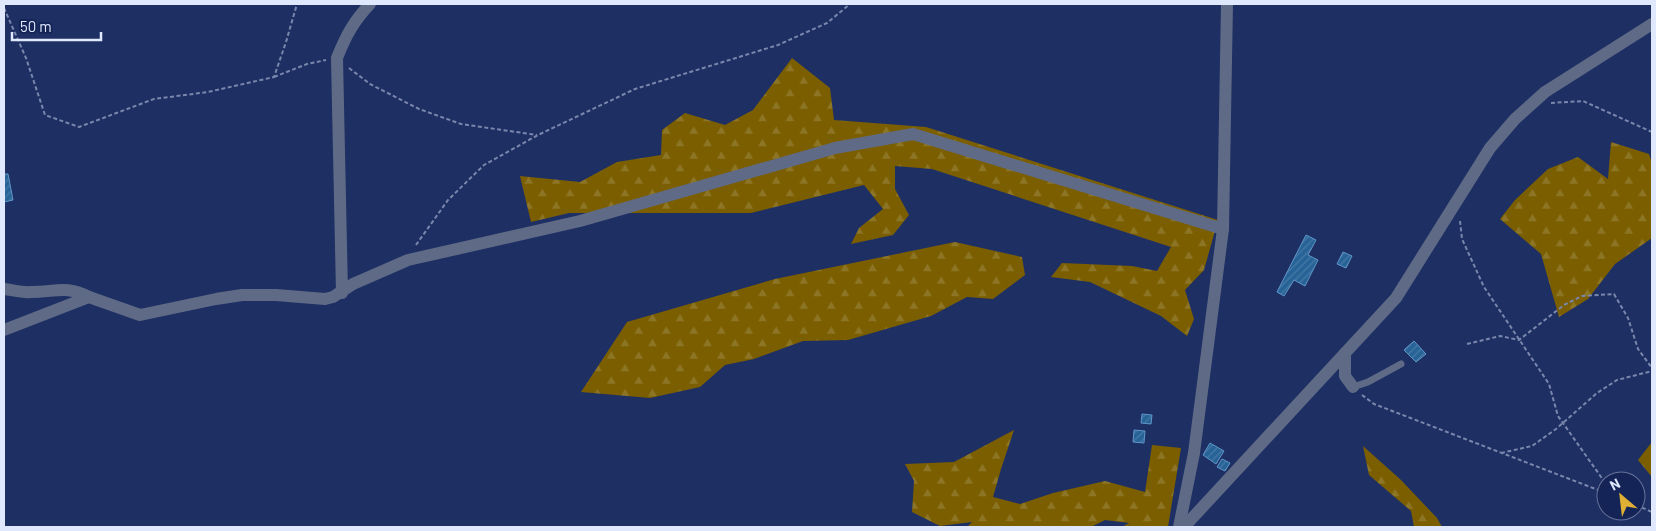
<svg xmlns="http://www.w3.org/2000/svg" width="1656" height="531" viewBox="0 0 1656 531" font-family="Barlow,sans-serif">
<defs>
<pattern id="forest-firs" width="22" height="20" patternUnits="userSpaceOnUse" patternTransform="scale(1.25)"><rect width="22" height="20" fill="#7b5e00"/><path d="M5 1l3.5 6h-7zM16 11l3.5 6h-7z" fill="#8d7526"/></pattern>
<pattern id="building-hatch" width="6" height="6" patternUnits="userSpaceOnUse" patternTransform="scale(1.25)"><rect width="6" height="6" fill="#276396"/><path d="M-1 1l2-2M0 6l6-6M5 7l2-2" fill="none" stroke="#4679a6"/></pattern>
</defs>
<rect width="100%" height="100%" fill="#1e2f63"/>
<!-- forest -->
<g fill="url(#forest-firs)">
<path d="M 792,58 L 830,88 L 834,120 L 926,127 L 1218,220 L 1204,270 L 1185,290 L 1194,319 L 1187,336 L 1161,316 L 1090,282 L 1051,277 L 1062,263 L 1132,266 L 1157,271 L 1171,247 L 932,169 L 895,166 L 895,189 L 909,215 L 893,235 L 851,244 L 859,228 L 883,209 L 864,185 L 751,213 L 569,213 L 531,222 L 520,176 L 580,182 L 617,162 L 661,155 L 662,130 L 685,113 L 725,125 L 753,110 Z"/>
<path d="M 1611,142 L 1649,154 L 1652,163 L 1652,238 L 1615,264 L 1588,299 L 1559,317 L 1541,254 L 1500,219 L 1515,200 L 1548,169 L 1578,157 L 1608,179 Z"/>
<path d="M 955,242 L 1022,257 L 1025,275 L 993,299 L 967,297 L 931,316 L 848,340 L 803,341 L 754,359 L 725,365 L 700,387 L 650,398 L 581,392 L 627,322 L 775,279 Z"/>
<path d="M 1014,430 L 1001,469 L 993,497 L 1020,504 L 1053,493 L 1105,481 L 1145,492 L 1152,445 L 1181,448 L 1168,527 L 1122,527 L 1129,523 L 1105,520 L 1091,527 L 967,527 L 972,522 L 940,526 L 912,512 L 914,481 L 905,464 L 954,462 Z"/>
<path d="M 1652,442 L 1652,477 L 1638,460 Z"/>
<path d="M 1363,446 L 1401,480 L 1437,518 L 1442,527 L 1414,527 L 1411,511 L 1369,475 Z"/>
</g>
<!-- building -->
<g fill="url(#building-hatch)" stroke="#6096c8">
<path d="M 4,174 L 8,174 L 13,200 L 4,202 Z"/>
<path d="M 1306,235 L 1316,240 L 1308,255 L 1318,260 L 1305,286 L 1294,280 L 1284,296 L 1277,292 Z"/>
<path d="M 1343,252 L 1352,256 L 1346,268 L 1337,264 Z"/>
<path d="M 1414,341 L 1426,354 L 1416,362 L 1404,350 Z"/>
<path d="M 1142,414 L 1152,415 L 1151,424 L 1141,423 Z"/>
<path d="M 1134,430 L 1145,431 L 1144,443 L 1133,442 Z"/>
<path d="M 1210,443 L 1224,451 L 1216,464 L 1203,455 Z"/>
<path d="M 1222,459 L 1230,463 L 1225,471 L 1217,467 Z"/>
</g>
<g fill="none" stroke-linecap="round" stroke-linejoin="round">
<!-- path -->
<g stroke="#7a87ac" stroke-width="2" stroke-dasharray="4 2.5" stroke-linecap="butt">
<path d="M 4,8 L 26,58 L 45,115 L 79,127 L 154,99 L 208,92 L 274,77 L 286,42 L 297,4"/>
<path d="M 349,68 L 370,84 L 419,109 L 461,124 L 537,135"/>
<path d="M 274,77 L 307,64 L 326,60"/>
<path d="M 1551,103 L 1583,101 L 1652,132"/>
<path d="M 1460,221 L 1462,239 L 1484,287 L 1549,384 L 1558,416 L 1606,484"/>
<path d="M 416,245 L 448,200 L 484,165 L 538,135 L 635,89 L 778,45 L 827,23 L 850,4"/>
<path d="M 1467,344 L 1500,336 L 1519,340 L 1564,305 L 1582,296 L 1614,294 L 1628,318 L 1638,349 L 1652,368"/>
<path d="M 1362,395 L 1374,404 L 1606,493"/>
<path d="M 1501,453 L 1532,446 L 1556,429 L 1597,393 L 1617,380 L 1652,371"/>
<path d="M 1636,505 L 1652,512"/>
</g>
<!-- service -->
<path stroke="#5f6b86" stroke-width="7" d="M 1353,387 L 1368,382 L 1401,364"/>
<!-- minor -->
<g stroke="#5f6b86" stroke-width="12">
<path d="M 4,289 C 13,290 22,293 31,292 C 55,292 67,285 89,297"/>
<path d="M 342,293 L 337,58 C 346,35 354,21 370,4"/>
<path d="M 4,330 L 89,297 L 140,315 L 216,299 L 242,295 L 276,295 L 325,299 L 333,297 L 353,284 L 408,260 L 580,221 L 835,148 L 913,134 L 1223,229"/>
<path d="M 1345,353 L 1345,376 L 1353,387"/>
<path d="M 1179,527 L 1194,453 L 1223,229 L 1227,4"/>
<path d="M 1184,527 L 1396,298 L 1490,148 L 1515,119 L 1545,92 L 1652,24"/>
</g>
</g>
<!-- border -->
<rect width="1656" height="531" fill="none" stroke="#dfe8fc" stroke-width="10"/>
<!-- north arrow -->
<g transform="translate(1621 496) rotate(332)"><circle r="24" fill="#152457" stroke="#667299"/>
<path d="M0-4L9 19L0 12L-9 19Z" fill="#dfb033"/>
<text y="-8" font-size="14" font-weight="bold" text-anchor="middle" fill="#dfe8fc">N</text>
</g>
<!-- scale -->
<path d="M12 32v8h89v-8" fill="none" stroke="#dfe8fc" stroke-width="2.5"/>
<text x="20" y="32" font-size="15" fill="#dfe8fc" stroke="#152457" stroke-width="4" paint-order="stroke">50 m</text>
</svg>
